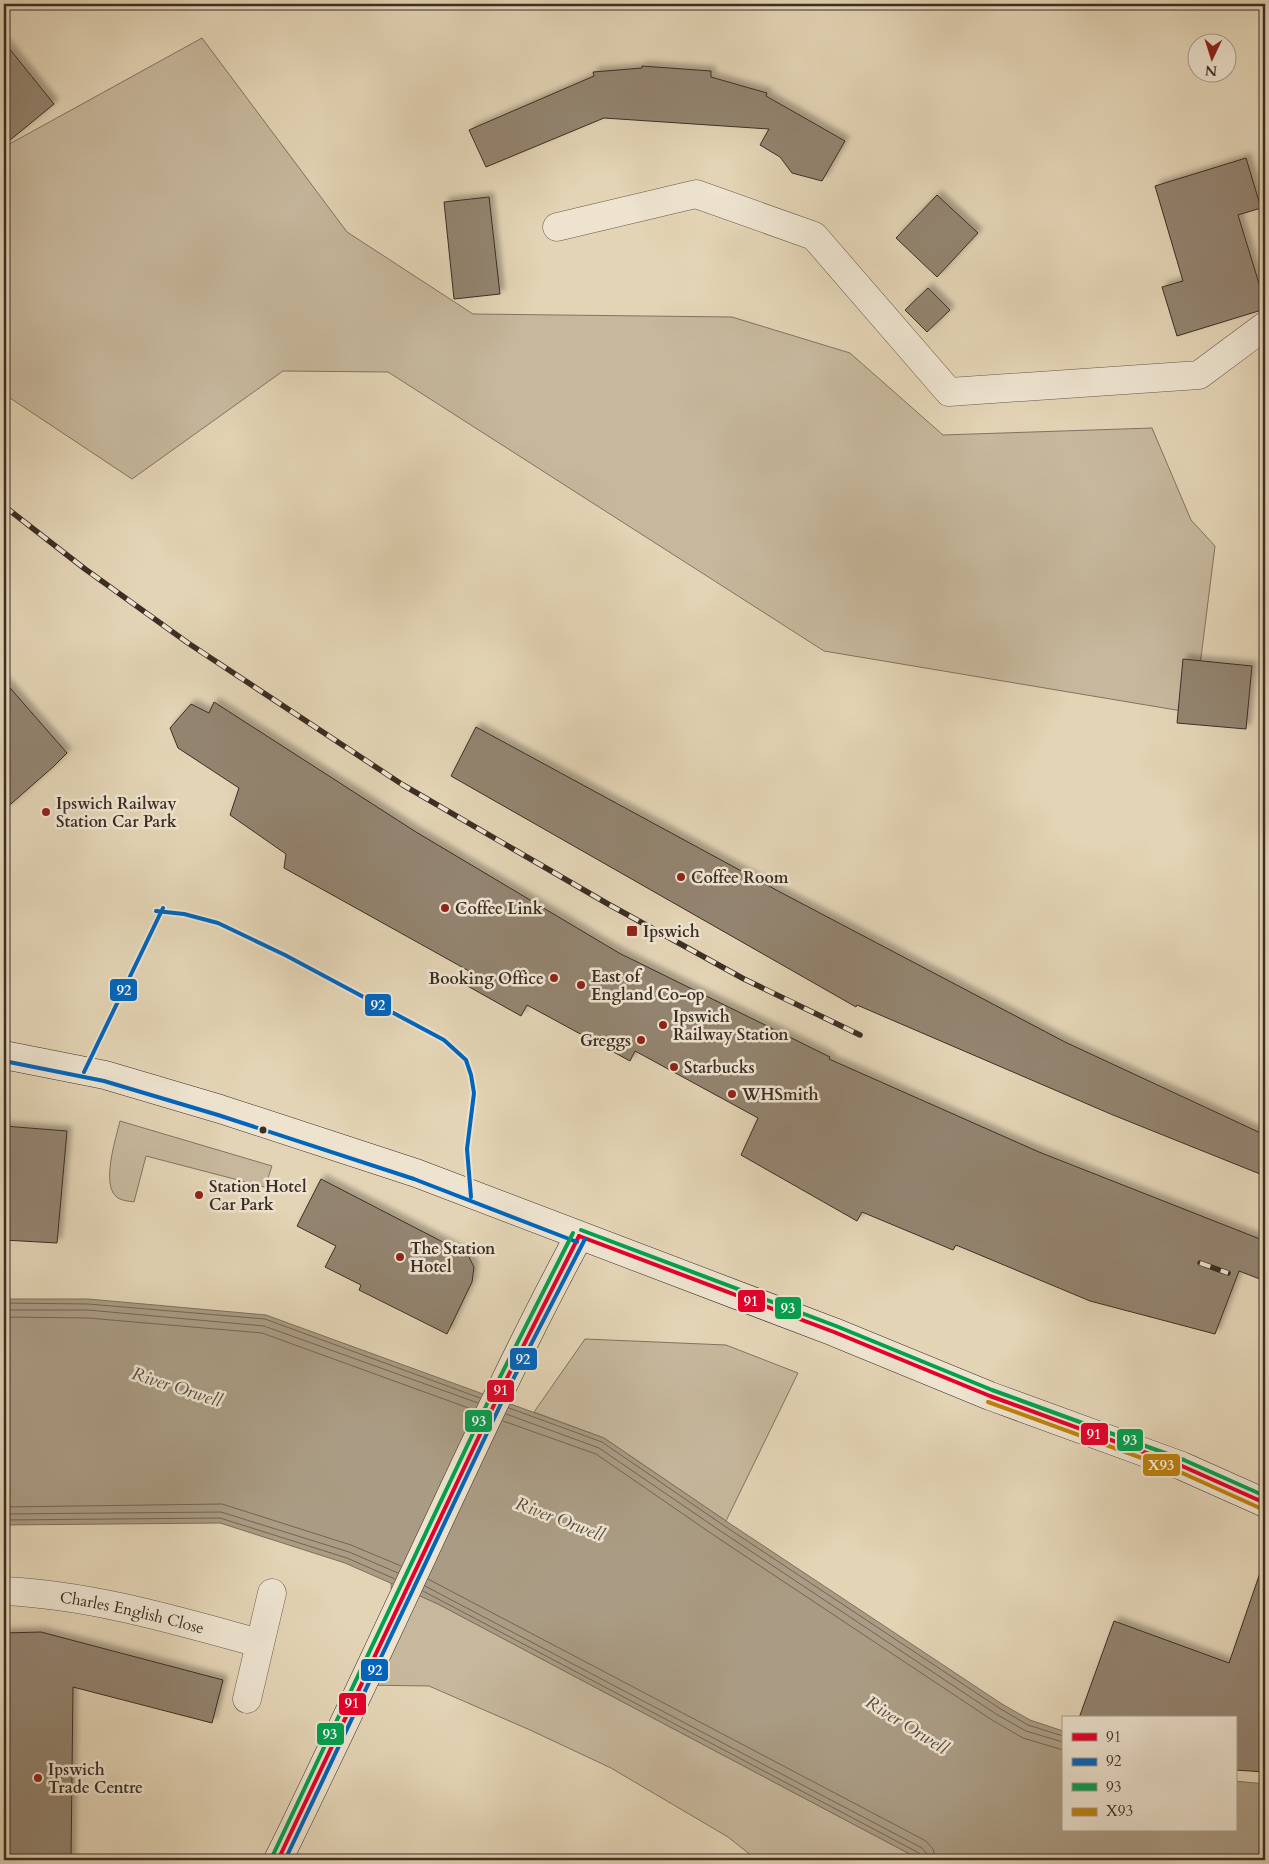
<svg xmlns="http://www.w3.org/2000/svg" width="1269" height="1864" viewBox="0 0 1269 1864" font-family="Cardo,serif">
<defs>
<filter id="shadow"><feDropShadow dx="4.5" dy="-4.5" stdDeviation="2.5" flood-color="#0004"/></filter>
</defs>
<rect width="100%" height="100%" fill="#e3d4b5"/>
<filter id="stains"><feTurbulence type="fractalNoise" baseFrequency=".004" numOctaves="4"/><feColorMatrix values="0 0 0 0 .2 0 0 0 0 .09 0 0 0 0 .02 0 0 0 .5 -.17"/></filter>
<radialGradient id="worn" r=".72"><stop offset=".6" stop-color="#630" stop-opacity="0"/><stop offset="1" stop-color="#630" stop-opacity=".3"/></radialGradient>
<!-- green -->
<g fill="#c7b89d" stroke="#827361">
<path d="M 202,38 L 347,232 L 473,314 L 732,317 L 850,353 L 943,435 L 1152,428 L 1191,520 L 1215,546 L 1194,713 L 824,651 L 388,372 L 283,371 L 132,479 L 4,394 L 4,147 Z"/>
<path d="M 120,1121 L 272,1166 L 265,1187 L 146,1156 L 134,1202 C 129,1201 123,1201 118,1198 C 100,1187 116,1138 120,1121 Z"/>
<path d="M 585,1339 L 726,1345 L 798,1373 L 726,1521 L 604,1438 L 534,1412 Z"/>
<path d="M 391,1582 L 438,1604 L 921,1860 L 757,1860 L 728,1837 L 611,1768 L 530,1730 L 429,1686 L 362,1685 L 393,1619 Z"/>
</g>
<!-- water -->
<path fill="#aa9c84" stroke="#7e705e" d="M 4,1299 L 88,1299 L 266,1315 L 604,1438 L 726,1521 L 1002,1704 L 1030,1720 L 1063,1731 L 1063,1830 L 1235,1830 L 1235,1781 L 1265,1784 L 1265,1860 L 921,1860 L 438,1604 L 345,1563 L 220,1523 L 4,1525 Z"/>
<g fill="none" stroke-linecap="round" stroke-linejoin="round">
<!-- shore -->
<g stroke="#736554" stroke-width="1">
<path d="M 4,1303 L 88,1304 L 265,1319 L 480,1398"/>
<path d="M 4,1310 L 88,1310 L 264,1326 L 478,1403"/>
<path d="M 4,1317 L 88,1318 L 262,1333 L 474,1410"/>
<path d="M 509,1408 L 602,1442 L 723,1525 L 999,1708 L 1028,1725 L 1063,1736"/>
<path d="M 506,1414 L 599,1448 L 719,1530 L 996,1714 L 1026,1731 L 1063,1742"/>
<path d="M 503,1421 L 596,1454 L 715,1536 L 992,1720 L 1023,1738 L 1063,1750"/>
<path d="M 4,1507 L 222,1504 L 351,1545 L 401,1566"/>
<path d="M 4,1514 L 221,1512 L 349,1552 L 398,1573"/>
<path d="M 4,1520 L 220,1518 L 347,1558 L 395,1579"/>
<path d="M 428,1579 L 926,1841 L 933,1849 L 936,1860"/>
<path d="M 425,1586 L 922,1848 L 927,1854 L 929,1860"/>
<path d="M 423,1591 L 919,1853 L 922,1860"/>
</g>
</g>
<!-- building -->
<g fill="#938470" stroke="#3c2e25" filter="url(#shadow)">
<path d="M 4,42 L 54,104 L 4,145 Z"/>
<path d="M 642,66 L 711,71 L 711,77 L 767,93 L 766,96 L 845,141 L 822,181 L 792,173 L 780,157 L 760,145 L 769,129 L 604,118 L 486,167 L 469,130 L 594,76 L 593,72 L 642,68 Z"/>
<path d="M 1246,158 L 1261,208 L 1238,215 L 1265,303 L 1265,309 L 1177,336 L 1162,287 L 1183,281 L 1155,186 Z"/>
<path d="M 937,195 L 978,233 L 937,277 L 896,238 Z"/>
<path d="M 489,197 L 500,294 L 454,299 L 444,202 Z"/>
<path d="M 928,288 L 950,310 L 927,332 L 905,310 Z"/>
<path d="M 1183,659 L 1252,666 L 1246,729 L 1177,723 Z"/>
<path d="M 4,681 L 67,753 L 53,767 L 4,810 Z"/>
<path d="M 214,702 L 416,832 L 619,953 L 830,1057 L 829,1059 L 1039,1152 L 1265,1241 L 1265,1281 L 1239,1271 L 1215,1334 L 1090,1301 L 956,1245 L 953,1250 L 862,1212 L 857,1221 L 741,1155 L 758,1118 L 635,1051 L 630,1061 L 527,1005 L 521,1016 L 464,984 L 469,971 L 284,868 L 286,854 L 230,815 L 239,788 L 178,748 L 170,728 L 191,704 L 209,713 Z"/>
<path d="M 476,727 L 780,892 L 1065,1042 L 1265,1135 L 1265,1176 L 1113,1115 L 857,1005 L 856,1007 L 451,776 Z"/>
<path d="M 4,1126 L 67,1131 L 57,1243 L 4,1240 Z"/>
<path d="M 321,1179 L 468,1255 L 474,1267 L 472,1282 L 447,1334 L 359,1290 L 361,1285 L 325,1267 L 336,1246 L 297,1226 Z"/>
<path d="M 1260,1573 L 1265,1574 L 1265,1772 L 1235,1770 L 1235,1718 L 1079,1718 L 1114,1621 L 1229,1663 Z"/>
<path d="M 41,1632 L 223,1680 L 212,1723 L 73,1687 L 71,1860 L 4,1860 L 4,1633 Z"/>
</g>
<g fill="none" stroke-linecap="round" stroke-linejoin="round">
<!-- street casing -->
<g stroke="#665849" stroke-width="29">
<g id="street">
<path d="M 557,227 L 696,194 L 814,236 L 949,392 L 1199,375 L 1265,326"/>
<path id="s1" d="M 4,1591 C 91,1595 175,1620 259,1643"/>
<path d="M 247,1699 L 272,1593"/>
</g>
</g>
<!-- secondary casing -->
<g stroke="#3c2e25" stroke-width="29">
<g id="secondary">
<path d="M 4,1055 L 105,1075 L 220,1109 L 416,1173 L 834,1332 L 990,1396 L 1182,1466 L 1265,1503"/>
<path d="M 278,1860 C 330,1755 379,1649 429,1542 C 477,1439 525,1336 579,1236"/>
</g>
</g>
<!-- street -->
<use href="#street" stroke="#ede3cf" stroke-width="28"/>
<!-- secondary -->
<use href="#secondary" stroke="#ede3cf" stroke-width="28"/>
<!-- rail casing -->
<g stroke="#3c2e25" stroke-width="5.5">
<g id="rail">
<path d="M 4,506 L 85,569 L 188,643 L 403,785 L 608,904 L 744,979 L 860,1035"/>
<path d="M 1200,1263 L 1228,1273"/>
</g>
</g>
<!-- rail -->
<use href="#rail" stroke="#ede3cf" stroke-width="4" stroke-dasharray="11" stroke-linecap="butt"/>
<!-- bus-1 casing -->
<g stroke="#ede3cf" stroke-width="8">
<g id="bus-1">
<path d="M 579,1236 L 834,1332 L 990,1396 L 1182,1466 L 1265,1503"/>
<path d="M 278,1860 L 502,1388 L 579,1236"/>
</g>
</g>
<!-- bus-2 casing -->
<g stroke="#ede3cf" stroke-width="8">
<g id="bus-2">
<path d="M 156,911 L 184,914 L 218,923 L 285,955 L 444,1040 L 466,1060 L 471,1075 L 474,1093 L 467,1149 L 471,1197"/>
<path d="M 4,1061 L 104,1081 L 218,1115 L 414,1179 L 577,1242"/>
<path d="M 84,1072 L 163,908"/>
<path d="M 285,1860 L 507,1391 L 585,1239"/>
</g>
</g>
<!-- bus-3 casing -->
<g stroke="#ede3cf" stroke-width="8">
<g id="bus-3">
<path d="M 581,1230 L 836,1326 L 992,1390 L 1184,1460 L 1265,1496"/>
<path d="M 272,1857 L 496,1385 L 573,1233"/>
</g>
</g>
<!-- bus-4 casing -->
<g stroke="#ede3cf" stroke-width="8">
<path id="bus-4" d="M 988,1402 L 1180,1472 L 1262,1509"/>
</g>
<!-- bus-1 -->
<use href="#bus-1" stroke="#e4002b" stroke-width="4"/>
<!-- bus-2 -->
<use href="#bus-2" stroke="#0065bd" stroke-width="4"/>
<!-- bus-3 -->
<use href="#bus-3" stroke="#03a04f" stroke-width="4"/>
<!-- bus-4 -->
<use href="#bus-4" stroke="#bf820b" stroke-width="4"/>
</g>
<!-- markers -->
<g fill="#8f2418" stroke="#ede3cf" stroke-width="2">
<circle cx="46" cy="812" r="5"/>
<circle cx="681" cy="877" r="5"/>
<circle cx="445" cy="908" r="5"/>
<rect x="626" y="925" width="12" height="12" rx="2.5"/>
<circle cx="554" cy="978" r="5"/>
<circle cx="581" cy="985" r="5"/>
<circle cx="663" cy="1025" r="5"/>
<circle cx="641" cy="1040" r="5"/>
<circle cx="674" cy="1067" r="5"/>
<circle cx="732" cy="1094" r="5"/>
<circle cx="199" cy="1195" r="5"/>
<circle cx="400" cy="1257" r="5"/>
<circle cx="38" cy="1778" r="5"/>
</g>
<circle fill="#3c2e25" stroke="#ede3cf" stroke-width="2" cx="263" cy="1130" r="4.5"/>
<g text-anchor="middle" stroke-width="5" stroke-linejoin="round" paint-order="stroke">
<!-- poi labels -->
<g font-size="16" font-weight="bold" fill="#3c2e25" stroke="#ede3cf" text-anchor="start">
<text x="56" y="809">Ipswich Railway<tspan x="56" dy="18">Station Car Park</tspan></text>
<text x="691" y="883">Coffee Room</text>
<text x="455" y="914">Coffee Link</text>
<text x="643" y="937">Ipswich</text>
<text x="591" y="982">East of<tspan x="591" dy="18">England Co-op</tspan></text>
<text x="544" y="984" text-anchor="end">Booking Office</text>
<text x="673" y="1022">Ipswich<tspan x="673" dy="18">Railway Station</tspan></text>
<text x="631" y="1046" text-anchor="end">Greggs</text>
<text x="684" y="1073">Starbucks</text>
<text x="742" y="1100">WHSmith</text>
<text x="209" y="1192">Station Hotel<tspan x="209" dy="18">Car Park</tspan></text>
<text x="410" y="1254">The Station<tspan x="410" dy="18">Hotel</tspan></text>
<text x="48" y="1775">Ipswich<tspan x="48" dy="18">Trade Centre</tspan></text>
</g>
<!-- street labels -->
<g font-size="16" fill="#3c2e25" stroke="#ede3cf">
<text dy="6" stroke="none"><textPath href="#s1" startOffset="130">Charles English Close</textPath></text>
</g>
<!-- water labels -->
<g font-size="18" font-style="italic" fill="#584a3d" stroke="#ede3cf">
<text transform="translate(177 1387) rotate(18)" y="6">River Orwell</text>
<text transform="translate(560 1519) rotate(21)" y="6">River Orwell</text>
<text transform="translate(907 1725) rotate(32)" y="6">River Orwell</text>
</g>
</g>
<g stroke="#ede3cf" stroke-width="2">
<rect x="109" y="978" width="29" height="24" rx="5" fill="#0065bd"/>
<rect x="364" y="993" width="28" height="24" rx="5" fill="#0065bd"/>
<rect x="737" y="1289" width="29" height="24" rx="5" fill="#e4002b"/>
<rect x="774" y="1296" width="28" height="24" rx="5" fill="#03a04f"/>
<rect x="509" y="1347" width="29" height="24" rx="5" fill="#0065bd"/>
<rect x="486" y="1379" width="29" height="24" rx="5" fill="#e4002b"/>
<rect x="464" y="1409" width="29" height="24" rx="5" fill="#03a04f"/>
<rect x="1080" y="1422" width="29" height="24" rx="5" fill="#e4002b"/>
<rect x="1116" y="1428" width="28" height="24" rx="5" fill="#03a04f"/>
<rect x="1142" y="1453" width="39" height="24" rx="5" fill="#bf820b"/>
<rect x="360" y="1658" width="29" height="24" rx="5" fill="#0065bd"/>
<rect x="338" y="1692" width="29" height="24" rx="5" fill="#e4002b"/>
<rect x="316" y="1722" width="29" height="24" rx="5" fill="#03a04f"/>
</g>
<g font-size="14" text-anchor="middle" font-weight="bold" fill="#fff">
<text x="124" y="995">92</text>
<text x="378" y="1010">92</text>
<text x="751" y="1306">91</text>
<text x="788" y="1313">93</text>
<text x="523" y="1364">92</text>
<text x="501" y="1395">91</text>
<text x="479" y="1426">93</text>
<text x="1094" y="1439">91</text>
<text x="1130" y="1445">93</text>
<text x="1161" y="1470">X93</text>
<text x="375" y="1675">92</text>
<text x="352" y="1708">91</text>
<text x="330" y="1739">93</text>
</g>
<!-- margin -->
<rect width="1269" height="1864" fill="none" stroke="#e3d4b5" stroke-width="20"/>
<rect x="5" y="5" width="1259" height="1854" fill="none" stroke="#3c2e25" stroke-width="2.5"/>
<rect x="10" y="10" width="1249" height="1844" fill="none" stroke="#3c2e25"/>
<!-- legend -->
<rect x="1062" y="1716" width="175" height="115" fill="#ede3cf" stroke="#a69b8b"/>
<rect x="1072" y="1733" width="25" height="8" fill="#e4002b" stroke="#a69b8b"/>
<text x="1106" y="1742" font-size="15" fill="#3c2e25">91</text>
<rect x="1072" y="1758" width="25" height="8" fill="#0065bd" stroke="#a69b8b"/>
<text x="1106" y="1766" font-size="15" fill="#3c2e25">92</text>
<rect x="1072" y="1783" width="25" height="8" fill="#03a04f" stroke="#a69b8b"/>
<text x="1106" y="1792" font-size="15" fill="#3c2e25">93</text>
<rect x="1072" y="1808" width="25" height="8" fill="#bf820b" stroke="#a69b8b"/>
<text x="1106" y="1816" font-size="15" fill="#3c2e25">X93</text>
<!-- north arrow -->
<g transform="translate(1212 58) rotate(184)"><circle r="24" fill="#ede3cf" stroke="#a69b8b"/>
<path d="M0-4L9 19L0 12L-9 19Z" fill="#8f2418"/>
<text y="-8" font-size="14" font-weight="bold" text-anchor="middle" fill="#3c2e25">N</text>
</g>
<rect width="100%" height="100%" filter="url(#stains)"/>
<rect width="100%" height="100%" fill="url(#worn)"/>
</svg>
